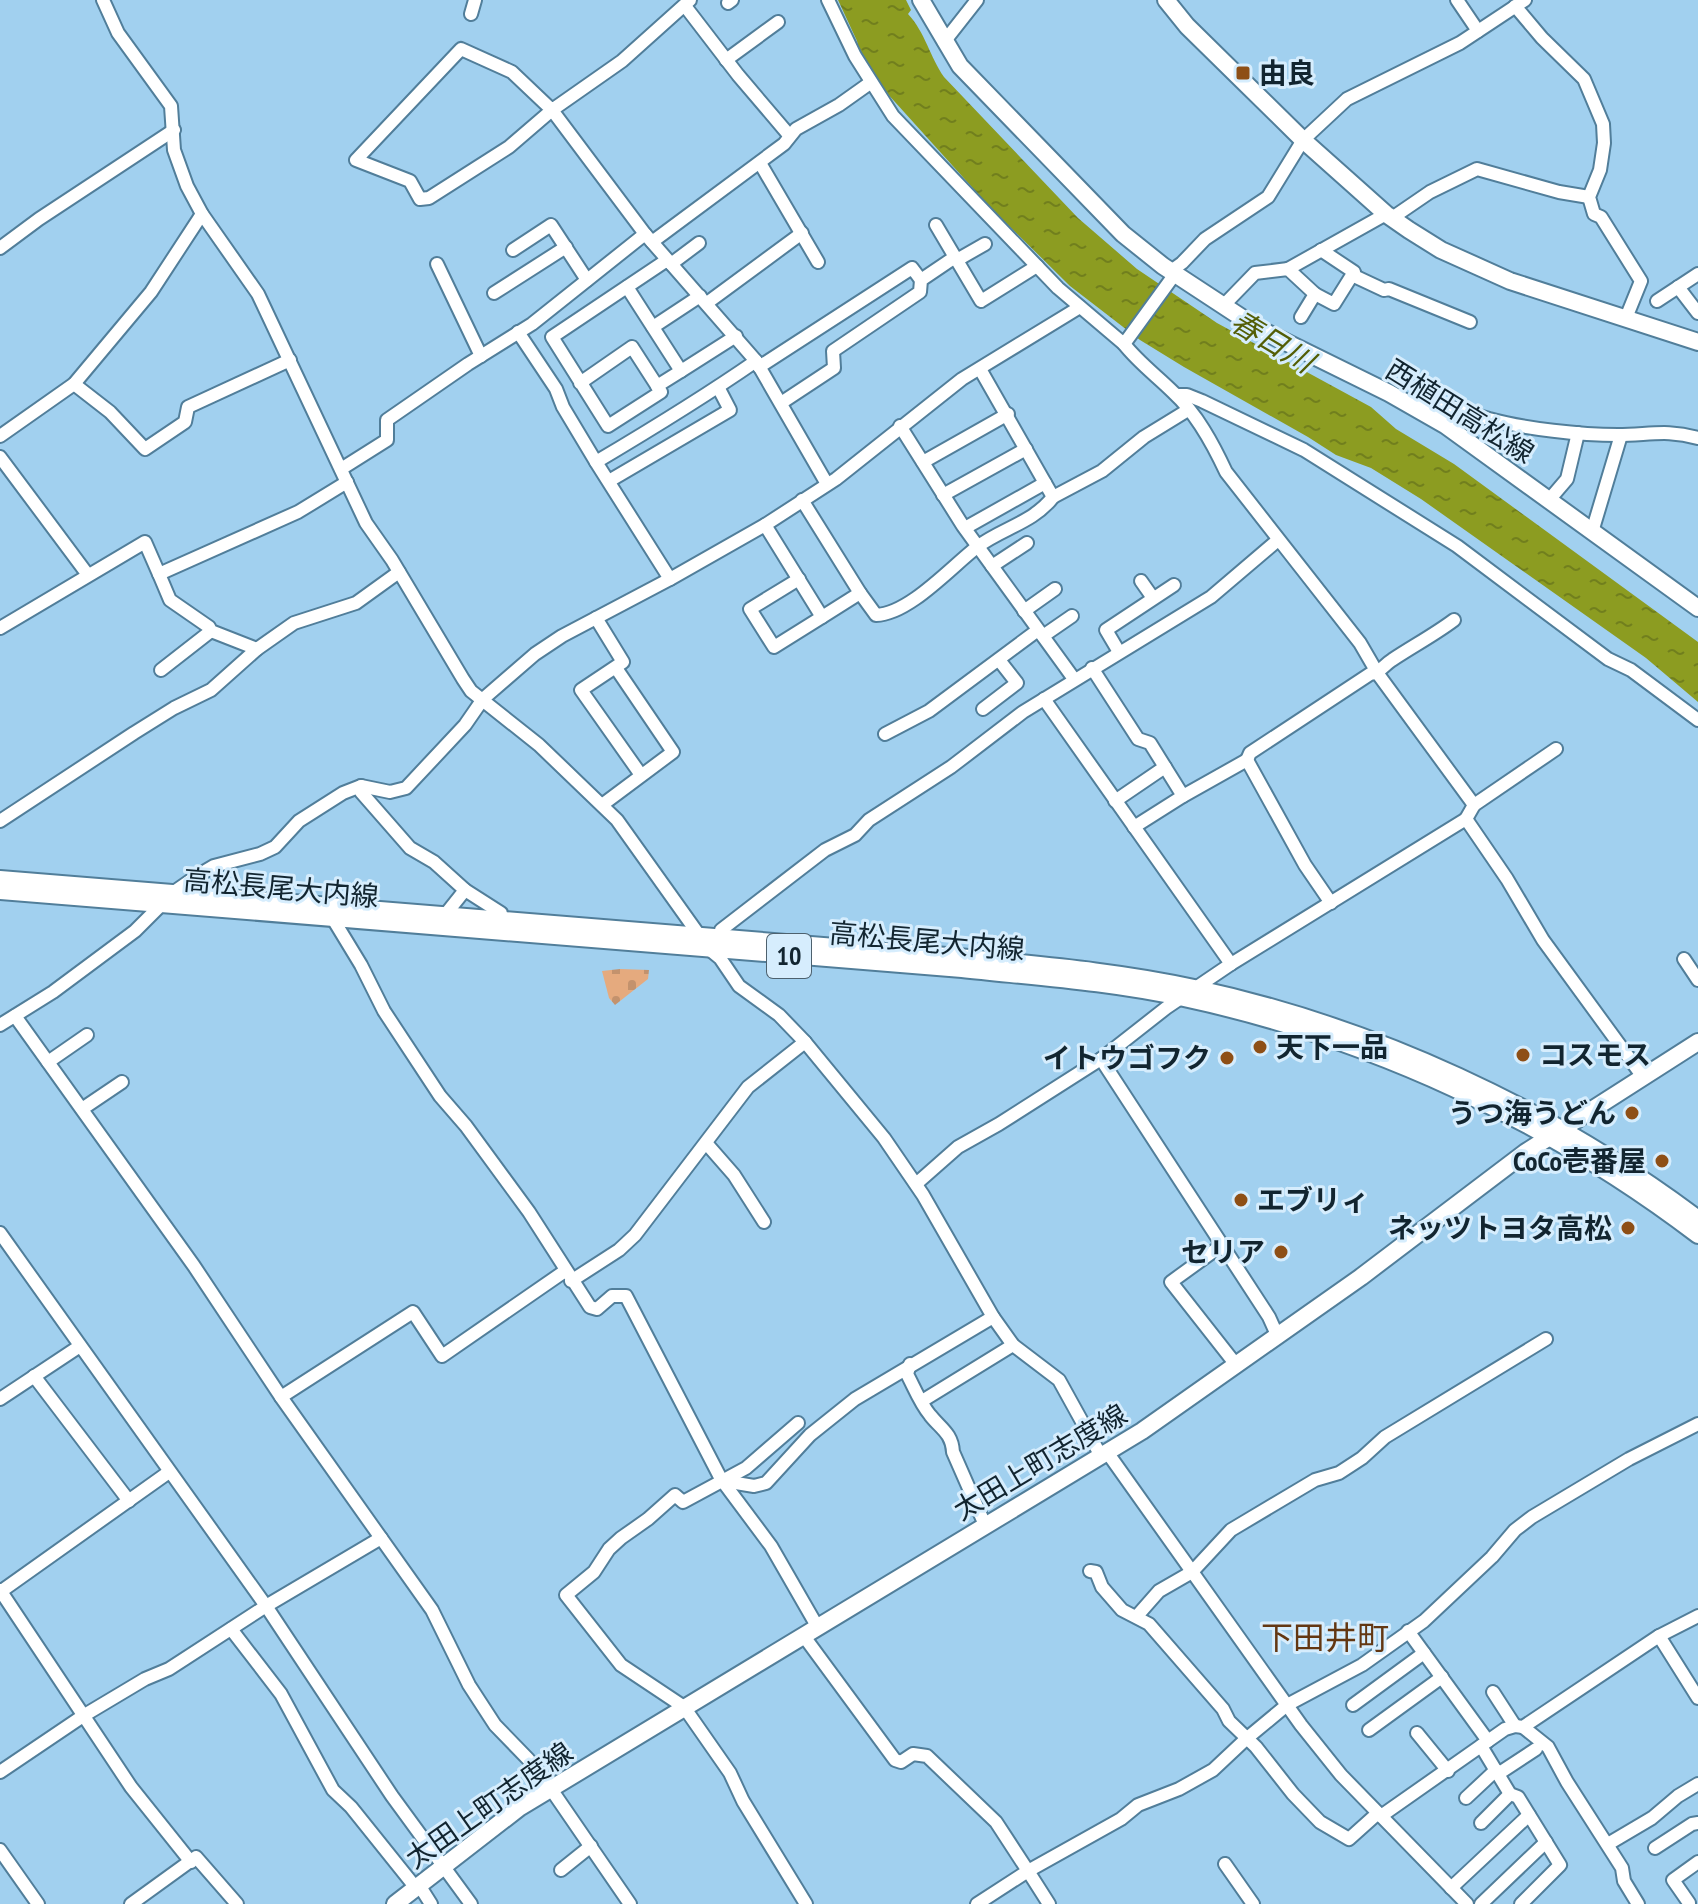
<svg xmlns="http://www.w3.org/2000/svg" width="1698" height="1904" viewBox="0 0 1698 1904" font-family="'PT Sans Narrow','Noto Sans JP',sans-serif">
<defs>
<pattern id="cemetery-stones" width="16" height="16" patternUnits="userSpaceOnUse" patternTransform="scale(2)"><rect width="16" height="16" fill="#e5aa7e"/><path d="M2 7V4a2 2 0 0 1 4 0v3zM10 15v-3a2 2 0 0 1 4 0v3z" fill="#c3926d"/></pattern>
<pattern id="water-ripples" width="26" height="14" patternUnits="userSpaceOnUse" patternTransform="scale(2)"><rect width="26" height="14" fill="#8c9c21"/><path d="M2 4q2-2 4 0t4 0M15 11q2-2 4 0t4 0" fill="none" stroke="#717f1d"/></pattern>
</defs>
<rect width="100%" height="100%" fill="#a1d0ef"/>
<!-- cemetery -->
<path fill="url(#cemetery-stones)" d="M 620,969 L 649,970 L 648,979 L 615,1005 L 609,998 L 602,971 Z"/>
<!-- water -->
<path fill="url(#water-ripples)" d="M 838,0 L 906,0 L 911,10 L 908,14 C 925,32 930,57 944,77 L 1078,218 L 1137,269 L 1217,323 L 1371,407 L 1396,429 L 1454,464 L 1698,642 L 1698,702 L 1646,658 L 1421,499 L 1371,468 L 1336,455 L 1308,437 L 1184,367 L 1140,340 L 1070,286 L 989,206 L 876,81 L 860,55 L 857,41 Z"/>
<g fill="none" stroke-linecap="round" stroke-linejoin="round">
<!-- minor casing -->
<g stroke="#517e9a" stroke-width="16">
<g id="minor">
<path d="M 103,0 L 118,33 L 171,106 L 174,150 L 187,186 L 202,214 L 258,294 L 366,523 L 392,560 L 463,679 L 471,691 L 539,745 L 617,820 L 709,949 L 720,958 L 739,986 L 779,1015 L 805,1042 L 884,1138 L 923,1195 L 993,1317 L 1013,1345 L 1059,1380 L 1101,1456"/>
<path d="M 690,0 L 622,61 L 552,110 L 509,147 L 429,198 L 420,199 L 410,181 L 356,160 L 461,49 L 512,72 L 552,110 L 645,234 L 756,361 L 827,484"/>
<path d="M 828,0 L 855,56 L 893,116 L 1058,288 L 1124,344 L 1172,278 L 1171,271 L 1182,263 L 1205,239 L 1268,197 L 1303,140 L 1347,99 L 1460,43 L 1525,0"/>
<path d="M 1457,0 L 1478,31"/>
<path d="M 728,3 L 732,0"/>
<path d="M 685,6 L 738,75 L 789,135"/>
<path d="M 1515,6 L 1542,38 L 1584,79 L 1603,124 L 1604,143 L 1600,170 L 1589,197 L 1594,214 L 1601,217 L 1641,281 L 1626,318"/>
<path d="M 471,14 L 475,0"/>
<path d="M 944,42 L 977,0"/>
<path d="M 726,60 L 778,22"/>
<path d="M 760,163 L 818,262"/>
<path d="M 1392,218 L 1430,192 L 1477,169 L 1559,192 L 1589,197"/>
<path d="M 936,225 L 981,301 L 1037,266"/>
<path d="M 652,242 L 784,144 L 796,129 L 839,105 L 870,83"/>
<path d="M 0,248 L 39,219 L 174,130"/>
<path d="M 513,250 L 551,225 L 587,280"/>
<path d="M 957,260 L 985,244"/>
<path d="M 437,264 L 481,356"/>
<path d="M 671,264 L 699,243"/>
<path d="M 1288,269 L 1386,214"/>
<path d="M 1352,275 L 1384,290 L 1389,289 L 1470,322"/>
<path d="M 627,287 L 681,371 L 657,386"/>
<path d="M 1678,287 L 1698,313"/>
<path d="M 494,293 L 566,247"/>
<path d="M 1315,294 L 1334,304 L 1354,272 L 1321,250"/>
<path d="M 1657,301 L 1698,274"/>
<path d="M 707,303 L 802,233"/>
<path d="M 1223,306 L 1255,273 L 1288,269 L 1315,294 L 1301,317"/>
<path d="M 653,327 L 700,296"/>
<path d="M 518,332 L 556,389 L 563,407 L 596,462"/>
<path d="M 1124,344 C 1139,363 1157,376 1174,393 C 1197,414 1213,444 1226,472 L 1360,643 L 1378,674 L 1474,805 L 1466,819"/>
<path d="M 759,367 L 912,268 L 921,280"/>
<path d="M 681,371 L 736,336"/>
<path d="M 580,383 L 632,347 L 661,392 L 608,426 L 552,337 L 667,260"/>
<path d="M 74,384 L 110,412 L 145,449 L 185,422 L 188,407 L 290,360"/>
<path d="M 1177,395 L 1187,395 L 1202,401 L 1304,450 L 1457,546 L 1608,659 L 1631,670 L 1698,720"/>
<path d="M 1405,402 C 1436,398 1459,410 1489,419 C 1526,429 1580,435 1618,435 C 1648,435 1668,429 1698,438"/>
<path d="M 781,403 L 834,368 L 833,351 L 920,292 L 921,280 L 955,257"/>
<path d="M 900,426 L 963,526 L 1074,679"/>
<path d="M 0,436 L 74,384 L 151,292 L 202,214"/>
<path d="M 0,457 L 88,575"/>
<path d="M 923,462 L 1008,414"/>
<path d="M 341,469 L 387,440 L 387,420 L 468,364 L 532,324 L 645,234"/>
<path d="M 609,481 L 730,410 L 718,387"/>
<path d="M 943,495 L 1026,449"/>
<path d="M 1053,497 L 1102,471 L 1144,437 L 1188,410"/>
<path d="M 1549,500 L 1567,479 L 1578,433"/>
<path d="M 765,525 L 822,617 L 860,593 L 802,500"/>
<path d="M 965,528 L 1045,483"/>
<path d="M 1592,532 L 1621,435"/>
<path d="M 992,566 L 1027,543"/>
<path d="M 159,574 L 170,600 L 209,627 L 211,631 L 257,649 L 294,623 L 356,603 L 399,572"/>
<path d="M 670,579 L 596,462 C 650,430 704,397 756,361"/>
<path d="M 799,579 L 750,609 L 774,647 L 822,617"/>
<path d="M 1141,581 L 1153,598"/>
<path d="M 860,593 L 876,615 C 909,614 950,568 977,547 C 1002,528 1033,523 1053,497 L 980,369"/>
<path d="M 1024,611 L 1055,589"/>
<path d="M 596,618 L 623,662 L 581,690 L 641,775"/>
<path d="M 0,628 L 145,542 L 159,574 L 298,512 L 347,482"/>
<path d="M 1043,636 L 1072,616"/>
<path d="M 1119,652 L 1106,630 L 1174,585"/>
<path d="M 1092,668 L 1138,739 L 1150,743 L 1183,796 L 1134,827"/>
<path d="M 161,670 L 211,631"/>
<path d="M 1044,699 L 1231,964"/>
<path d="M 983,709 L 1017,683 L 999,660"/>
<path d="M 885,734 L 929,711 L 1038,630"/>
<path d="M 1247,760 L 1250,753 L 1370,674 C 1380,673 1384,665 1392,660 C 1413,646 1434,635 1454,620"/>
<path d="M 361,786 L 361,792 L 410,848 L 434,862 L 465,890 L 501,913 L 501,921"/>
<path d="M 1183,796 L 1247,760 L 1305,865 L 1331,903"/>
<path d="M 1115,801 L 1165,767"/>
<path d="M 602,805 L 673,752 L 616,668"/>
<path d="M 1474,805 L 1556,749"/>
<path d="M 0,821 L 134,733 L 174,708 L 211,690 L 257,649"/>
<path d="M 330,914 L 361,965 L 384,1011 L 440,1096 L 466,1126 L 529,1212 L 590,1307 L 597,1309 L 612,1296 L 626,1296 L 721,1479 L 771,1546 L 817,1626"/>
<path d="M 445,915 L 465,890"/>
<path d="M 720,938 L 721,930 L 825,850 L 855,835 L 869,820 L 951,767 L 1023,712 L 1211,597 L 1278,540"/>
<path d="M 1684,959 L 1698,980"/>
<path d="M 15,1016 L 194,1266 L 281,1397 L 413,1312 L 442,1356 L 565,1271"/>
<path d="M 0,1025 L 53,992 L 135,931 L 174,892 L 197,876 L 214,866 L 260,854 L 275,847 L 299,821 L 343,793 L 361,786 L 390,792 L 406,788 L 465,725 L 483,699 L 535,654 L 562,636 L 670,579 L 765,525 L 836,479 L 962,379 L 1080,307"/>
<path d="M 1101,1059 L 1269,1317 L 1278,1337"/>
<path d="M 48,1062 L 87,1035"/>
<path d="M 82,1109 L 122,1082"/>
<path d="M 706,1143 L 734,1175 L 764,1222"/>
<path d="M 916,1184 L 958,1147 L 999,1124 L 1101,1059 L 1166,1008 L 1231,964 L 1466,819 L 1507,879 L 1543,940 L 1643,1077"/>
<path d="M 0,1233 L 266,1606 L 392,1796 L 471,1904"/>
<path d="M 1222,1245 L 1171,1282 L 1237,1366"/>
<path d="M 571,1281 L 619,1250 L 635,1235 L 748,1087 L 805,1042"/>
<path d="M 910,1364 L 907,1374 C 914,1387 920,1403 930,1415 C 940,1428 952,1433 953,1452 L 985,1525"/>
<path d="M 34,1376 L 129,1501"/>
<path d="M 281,1397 L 432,1610 L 469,1685 L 495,1725 L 528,1759 L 551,1789 L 630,1904"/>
<path d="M 0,1399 L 80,1346"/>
<path d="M 922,1401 L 1013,1345"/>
<path d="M 798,1423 L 746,1468 L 683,1502 L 675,1495 L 648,1519 L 621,1538 L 609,1549 L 594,1572 L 566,1595 L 621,1665 L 684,1707 L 730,1773 L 743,1801 L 806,1904"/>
<path d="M 1107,1452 L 1301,1725 L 1341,1775 L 1467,1904"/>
<path d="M 730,1482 L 754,1486 L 766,1483 L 810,1435 L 855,1399 L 993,1317"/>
<path d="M 1090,1571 L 1096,1572 L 1102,1587 L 1122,1610 L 1149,1624 L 1223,1709 L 1229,1721 L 1256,1747 L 1293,1794 L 1320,1822 L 1349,1839 L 1378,1813"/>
<path d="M 0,1590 L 131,1787 L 191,1862"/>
<path d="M 0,1592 L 169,1472"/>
<path d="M 1137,1616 L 1159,1591 L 1192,1572 L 1231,1530 L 1315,1480 L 1339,1473 L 1362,1458 L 1385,1437 L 1546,1339"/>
<path d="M 231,1629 L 281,1694 L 333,1790 L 351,1807 L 416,1888"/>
<path d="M 1408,1631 L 1488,1741"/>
<path d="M 803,1635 L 895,1760 L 901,1762 L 913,1754 L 927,1756 L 996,1822 L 1028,1871 L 977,1904"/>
<path d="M 1659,1636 L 1698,1698"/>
<path d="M 1493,1692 L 1515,1726"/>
<path d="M 1353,1705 L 1424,1653"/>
<path d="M 1523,1727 L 1548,1747 L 1567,1782 L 1622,1868 L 1624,1881 L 1638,1904"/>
<path d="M 1369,1730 L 1442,1677"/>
<path d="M 1417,1733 L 1448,1771"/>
<path d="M 1481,1746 L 1510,1794 L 1518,1797 L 1560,1865 L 1521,1904"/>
<path d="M 0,1772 L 83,1716 L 145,1679 L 169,1669 L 266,1606 L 381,1538"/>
<path d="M 1498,1774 L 1536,1749"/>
<path d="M 1466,1798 L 1496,1770"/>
<path d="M 1381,1816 L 1505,1729 L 1515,1726 L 1523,1727 L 1659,1636 L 1698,1616"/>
<path d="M 1481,1823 L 1510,1794"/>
<path d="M 1608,1844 L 1652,1818 L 1678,1796 L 1698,1784"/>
<path d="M 1655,1848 L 1692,1824 L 1698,1823"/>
<path d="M 0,1850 L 38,1904"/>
<path d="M 1225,1864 L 1253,1904"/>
<path d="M 561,1870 L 591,1846"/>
<path d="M 419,1885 L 431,1904"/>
<path d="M 1451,1888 L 1529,1815"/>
<path d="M 1689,1903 L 1673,1880 L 1698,1862"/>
<path d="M 131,1904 L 196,1857 L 237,1904"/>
<path d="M 1049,1904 L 1028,1871 L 1121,1819 L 1138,1805 L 1179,1789 L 1213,1770 L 1246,1739 L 1287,1705 L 1362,1665 L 1424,1621 L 1492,1557 L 1515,1530 L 1532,1517 L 1629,1459 L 1698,1424"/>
<path d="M 1481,1904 L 1546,1842"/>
</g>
</g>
<!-- major casing -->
<g stroke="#517e9a" stroke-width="20">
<g id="major">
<path d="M 921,0 L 960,66 L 1123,234 L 1163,266 L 1259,329 L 1389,393 L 1445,425 L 1698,608"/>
<path d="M 1166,0 L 1187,26 L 1303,140 L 1386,214 L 1409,230 L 1441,250 L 1510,281 L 1698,342"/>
<path d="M 0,879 L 959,957 C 1038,965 1117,971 1194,988 C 1375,1027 1550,1108 1698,1219"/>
<path d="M 0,891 L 962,969 C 1036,977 1111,982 1184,998 C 1370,1038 1547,1120 1698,1235"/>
<path d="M 395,1904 L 519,1808 L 1142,1431 L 1361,1277 L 1526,1152 L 1698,1042"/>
</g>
</g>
<!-- minor -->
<use href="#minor" stroke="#fff" stroke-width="12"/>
<!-- major -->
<use href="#major" stroke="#fff" stroke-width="16"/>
</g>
<!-- markers -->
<g fill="#8e4f16" stroke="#d6edfd" stroke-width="3">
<rect x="1235" y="65" width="16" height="16" rx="4"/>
<circle cx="1260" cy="1047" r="8"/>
<circle cx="1523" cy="1055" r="8"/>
<circle cx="1227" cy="1058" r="8"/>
<circle cx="1632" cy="1113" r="8"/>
<circle cx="1662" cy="1161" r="8"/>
<circle cx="1241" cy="1200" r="8"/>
<circle cx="1628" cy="1228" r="8"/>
<circle cx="1281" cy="1252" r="8"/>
</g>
<g text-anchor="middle" stroke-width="6" stroke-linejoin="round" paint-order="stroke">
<!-- shield labels -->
<rect fill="#d6edfd" stroke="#4d616e" stroke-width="2" x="767" y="934" width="44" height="44" rx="6"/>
<g font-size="26" font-weight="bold" fill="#122530">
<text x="789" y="965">10</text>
</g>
<!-- poi labels -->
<g font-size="28" font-weight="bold" fill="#122530" stroke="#d6edfd" text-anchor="end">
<text x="1259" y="83" text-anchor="start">由良</text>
<text x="1276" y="1057" text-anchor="start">天下一品</text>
<text x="1539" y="1065" text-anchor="start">コスモス</text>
<text x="1211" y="1068">イトウゴフク</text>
<text x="1616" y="1123">うつ海うどん</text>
<text x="1646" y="1171">CoCo壱番屋</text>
<text x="1257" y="1210" text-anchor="start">エブリィ</text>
<text x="1612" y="1238">ネッツトヨタ高松</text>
<text x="1265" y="1262">セリア</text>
</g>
<!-- street labels -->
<g font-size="28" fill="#122530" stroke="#d6edfd">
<text transform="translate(1460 411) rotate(32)" y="10">西植田高松線</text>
<text transform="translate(281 888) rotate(5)" y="10">高松長尾大内線</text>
<text transform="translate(927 941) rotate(5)" y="10">高松長尾大内線</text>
<text transform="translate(1040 1462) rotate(-31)" y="10">太田上町志度線</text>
<text transform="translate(489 1805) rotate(-35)" y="10">太田上町志度線</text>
</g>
<!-- water labels -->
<g font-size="30" font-style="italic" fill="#535e06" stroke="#d6edfd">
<text transform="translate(1272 342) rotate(31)" y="10">春日川</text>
</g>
<!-- quarter labels -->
<g font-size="32" fill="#633712" stroke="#d6edfd">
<text x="1325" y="1649">下田井町</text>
</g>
</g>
</svg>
